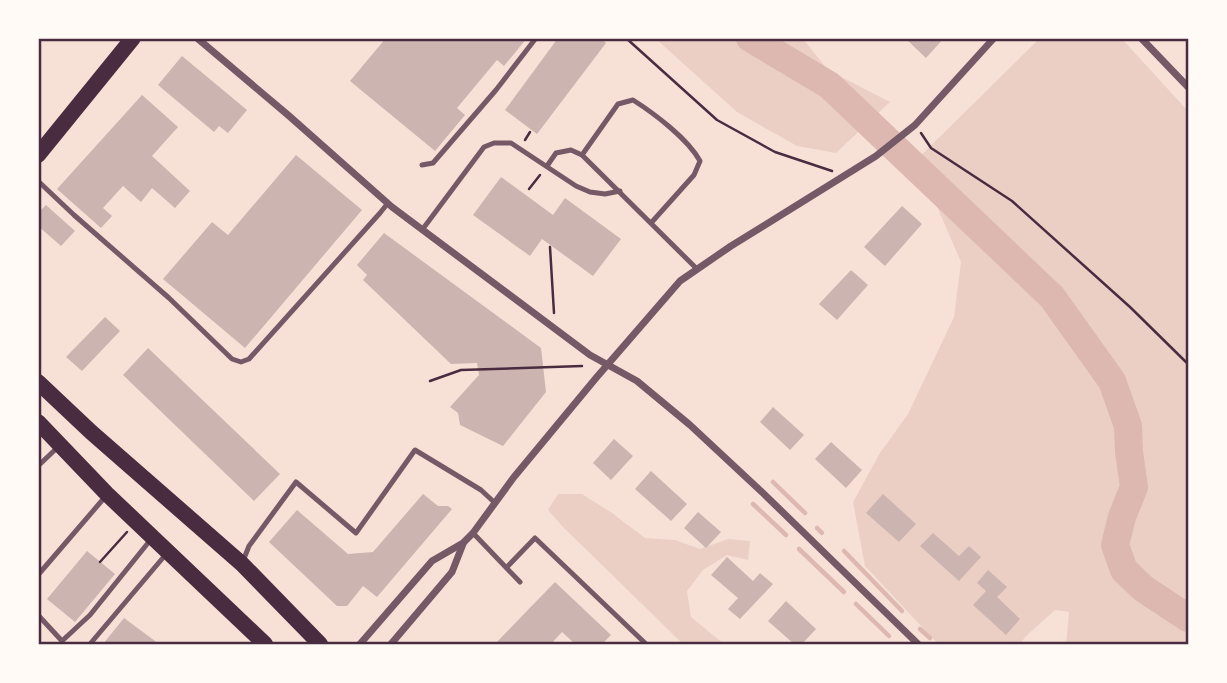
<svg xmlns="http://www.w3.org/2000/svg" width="1227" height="683" viewBox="0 0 1227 683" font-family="'Libre Baskerville',serif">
<rect width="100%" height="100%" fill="#f7e1d7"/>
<!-- green -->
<g fill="#ebcfc5">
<path d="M 656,39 L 803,39 L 828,70 L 890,102 L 836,153 L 797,146 L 737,112 Z"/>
<path d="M 1039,39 L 1122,39 L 1188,111 L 1188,644 L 1066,644 L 1069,612 L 1055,610 L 1026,636 L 1020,644 L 938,644 L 865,566 L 853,502 L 880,453 L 908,414 L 954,317 L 961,262 L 938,209 L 939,205 L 904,172 Z"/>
<path d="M 558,494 L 582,494 L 612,513 L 645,538 L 675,540 L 700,549 L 728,539 L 750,541 L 748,560 L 727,555 L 703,570 L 687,591 L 691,617 L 724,644 L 683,644 L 563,527 L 548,510 Z"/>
</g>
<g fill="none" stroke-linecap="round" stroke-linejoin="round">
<!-- stream -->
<g stroke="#dcb8b0" stroke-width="4.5">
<path d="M 773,482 L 805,513"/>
<path d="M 753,504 L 786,535"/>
<path d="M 817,528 L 822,533"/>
<path d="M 799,549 L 844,592"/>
<path d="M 844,551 L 902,611"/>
<path d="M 856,604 L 889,636"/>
<path d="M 920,629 L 930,638"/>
</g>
<!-- river -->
<path stroke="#dcb8b0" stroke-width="28" d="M 750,38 L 829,85 L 1052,297 L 1112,381 L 1128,426 L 1129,452 L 1134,487 L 1122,517 L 1115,545 L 1124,570 L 1144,589 L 1188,618"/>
</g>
<!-- building -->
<g fill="#ccb4b1">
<path d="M 386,38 L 527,38 L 504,66 L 497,60 L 457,108 L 465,115 L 435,151 L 350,81 Z"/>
<path d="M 558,38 L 600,38 L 606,43 L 537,134 L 505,110 Z"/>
<path d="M 905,38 L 944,38 L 926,58 Z"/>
<path d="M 182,56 L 247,110 L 228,133 L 219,126 L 214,132 L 158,85 Z"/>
<path d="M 142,95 L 178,127 L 152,156 L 190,191 L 175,208 L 152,188 L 141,202 L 123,186 L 103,208 L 112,216 L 101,228 L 57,189 Z"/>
<path d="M 296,155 L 362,210 L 245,348 L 163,279 L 212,222 L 228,235 Z"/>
<path d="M 501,177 L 553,215 L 565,198 L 621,239 L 593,276 L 542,239 L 530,256 L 473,215 Z"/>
<path d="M 46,205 L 75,231 L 61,246 L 38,226 L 38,213 Z"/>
<path d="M 902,206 L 922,224 L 885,266 L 864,247 Z"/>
<path d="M 384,233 L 541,348 L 546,392 L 503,446 L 460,425 L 458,413 L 450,407 L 479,375 L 477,363 L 451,364 L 363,280 L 367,275 L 357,265 Z"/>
<path d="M 851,270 L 868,285 L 837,320 L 819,304 Z"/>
<path d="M 105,317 L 120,331 L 82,371 L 66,357 Z"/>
<path d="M 148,348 L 280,474 L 254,501 L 123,375 Z"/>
<path d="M 773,407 L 804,435 L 790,450 L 760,422 Z"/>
<path d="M 614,439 L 633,456 L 611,480 L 593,463 Z"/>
<path d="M 831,442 L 862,470 L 846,488 L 815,459 Z"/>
<path d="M 651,471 L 687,504 L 671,521 L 635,489 Z"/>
<path d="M 423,494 L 438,506 L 448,506 L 452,509 L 377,597 L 363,586 L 347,606 L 337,606 L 269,542 L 297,510 L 348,554 L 373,552 Z"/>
<path d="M 883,494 L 916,524 L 899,542 L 866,513 Z"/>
<path d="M 698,512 L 721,532 L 706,548 L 684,528 Z"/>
<path d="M 933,533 L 959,556 L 969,546 L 981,557 L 959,581 L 920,546 Z"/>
<path d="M 87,551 L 115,574 L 75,622 L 47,599 Z"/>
<path d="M 727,557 L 753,581 L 760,573 L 773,584 L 740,619 L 728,609 L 738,598 L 711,575 Z"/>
<path d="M 988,570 L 1007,587 L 997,597 L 1020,619 L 1006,635 L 973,605 L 986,591 L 977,583 Z"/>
<path d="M 555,582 L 611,635 L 602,644 L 575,644 L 562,632 L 551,644 L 495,644 Z"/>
<path d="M 786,601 L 816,629 L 802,644 L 794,644 L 768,621 Z"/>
<path d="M 124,618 L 159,644 L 103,644 Z"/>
</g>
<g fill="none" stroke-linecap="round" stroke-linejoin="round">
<!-- path -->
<g stroke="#4a2c40" stroke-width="2.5">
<path d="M 626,38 L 717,120 L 775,152 L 832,171"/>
<path d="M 921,133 L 931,148 L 1012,201 L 1130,307 L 1188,364"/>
<path d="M 525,140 L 530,132"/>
<path d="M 529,189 L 540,175"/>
<path d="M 550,247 L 554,313"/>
<path d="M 430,381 L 461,370 L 582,366"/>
<path d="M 100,562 L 127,532"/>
</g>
<!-- service -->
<g stroke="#755966" stroke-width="5">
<path d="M 422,165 L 433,163 L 496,90 L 536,38"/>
<path d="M 547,166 L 556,153 L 571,150 L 582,155"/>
<path d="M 38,181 L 74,215 L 169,298 L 232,359 L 241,362 L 249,359 L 380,213 L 388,203"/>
<path d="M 651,223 L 694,175 L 700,161 C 688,139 655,114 633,100 L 618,104 L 582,155 L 697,269"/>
<path d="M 422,230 L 484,147 L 494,143 L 511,143 L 576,186 L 590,192 L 605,194 L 620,191"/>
<path d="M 38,466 L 59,446"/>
<path d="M 473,533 L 520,582"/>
<path d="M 243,561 L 249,546 L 296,482 L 356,533 L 415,450 L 481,490 L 495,503"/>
<path d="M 507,567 L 535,538 L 646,644"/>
<path d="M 38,575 L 105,497"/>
<path d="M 38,615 L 62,641 L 90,615 L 152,538"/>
<path d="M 90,644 L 167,553"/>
</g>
<!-- minor -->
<g stroke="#755966" stroke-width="7">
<path d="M 197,38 L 288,115 L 392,207 L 590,355 L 637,381 L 690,425 L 764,494 L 918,644"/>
<path d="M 1141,38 L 1188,87"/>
<path d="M 360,644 L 432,561 L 463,543 L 473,533 L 514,477 L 596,378 L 680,281 L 731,246 L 876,156 L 915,125 L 994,38"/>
<path d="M 391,644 L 452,572 L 463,544"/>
</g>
<!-- primary -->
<g stroke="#4a2c40" stroke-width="16">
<path d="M 38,155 L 133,38"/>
<path d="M 38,382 L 91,432 L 242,564 L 320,644"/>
<path d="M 38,422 L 107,494 L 265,644"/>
</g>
</g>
<!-- border -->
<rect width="1227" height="683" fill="none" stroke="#fffaf5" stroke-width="80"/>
<rect x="40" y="40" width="1147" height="603" fill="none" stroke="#4a2c40" stroke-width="2.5"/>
</svg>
